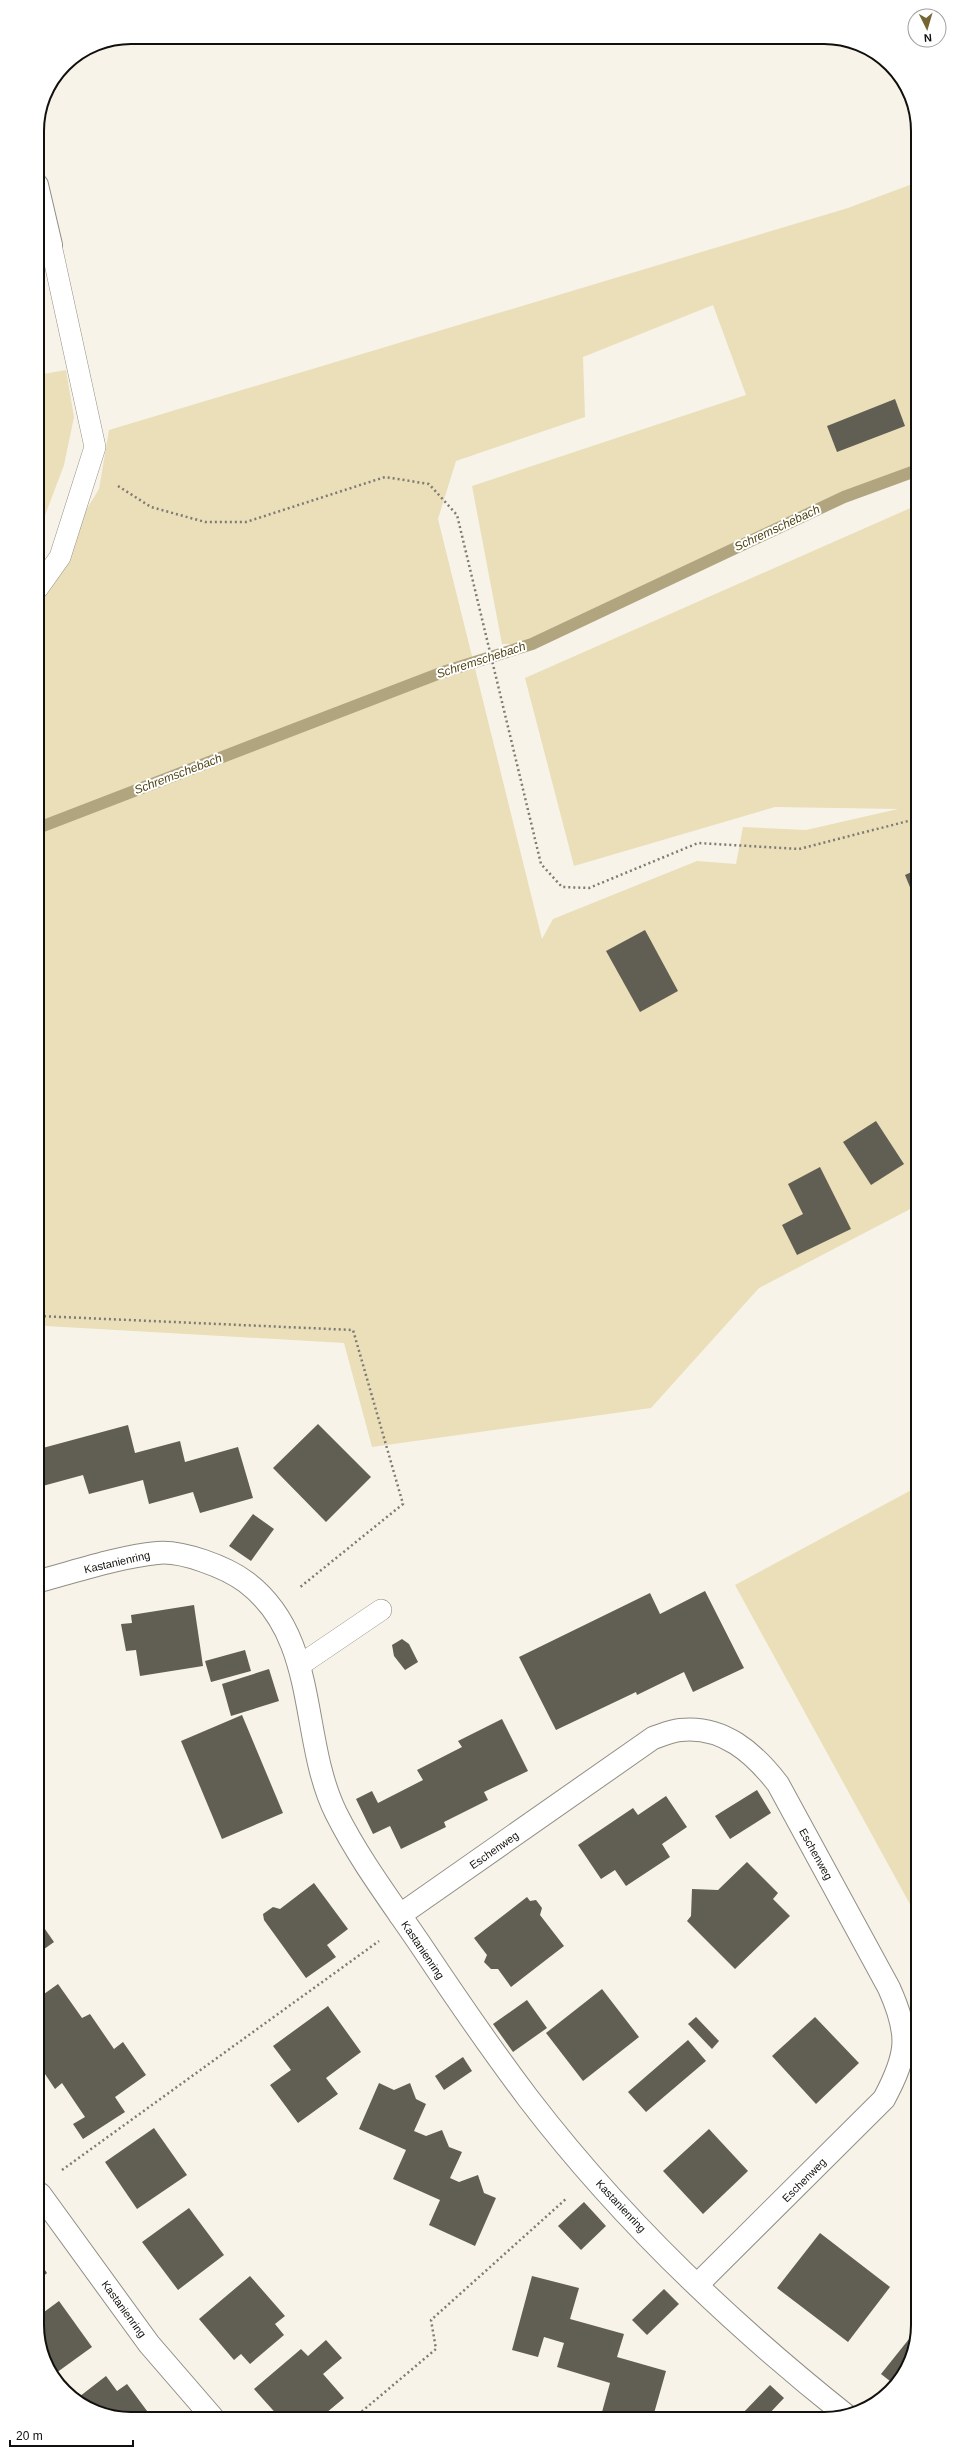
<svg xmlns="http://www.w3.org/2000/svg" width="955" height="2456" viewBox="0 0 955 2456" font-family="Helvetica,sans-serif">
<rect width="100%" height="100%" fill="#f7f3e8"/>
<!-- green -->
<g fill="#eadfb9">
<path d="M 915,183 L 915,471 L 844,497 L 532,644 L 502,644 L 472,486 L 746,395 L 713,305 L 583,357 L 585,417 L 456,461 L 438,519 L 542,939 L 553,919 L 697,861 L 736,864 L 743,827 L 806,830 L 898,809 L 775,807 L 574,866 L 525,678 L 915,506 L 916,1206 L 759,1288 L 651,1408 L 372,1447 L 344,1343 L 46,1326 L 39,1327 L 39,1129 L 41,1129 L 45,992 L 38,991 L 38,589 L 99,489 L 109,430 L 848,208 Z"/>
<path d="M 66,370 L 74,417 L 64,465 L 38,534 L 38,375 Z"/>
<path d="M 917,1487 L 917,1917 L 735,1585 Z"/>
</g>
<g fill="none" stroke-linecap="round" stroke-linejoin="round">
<!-- stream -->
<path stroke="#b0a57f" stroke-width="12" d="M 38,828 L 443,672 L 532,644 L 844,497 L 915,471"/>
</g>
<!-- building -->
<g fill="#615e54">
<path d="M 895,399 L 905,426 L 837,452 L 827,426 Z"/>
<path d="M 916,870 L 916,902 L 905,875 Z"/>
<path d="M 645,930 L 678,991 L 640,1012 L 606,951 Z"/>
<path d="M 876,1121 L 904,1164 L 871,1185 L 843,1142 Z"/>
<path d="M 820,1167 L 851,1229 L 797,1255 L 782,1225 L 803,1214 L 788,1184 Z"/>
<path d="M 318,1424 L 371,1477 L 326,1522 L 273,1468 Z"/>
<path d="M 128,1425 L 135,1453 L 180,1441 L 185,1462 L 238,1447 L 253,1498 L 200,1513 L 193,1492 L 149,1504 L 143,1480 L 89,1494 L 83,1475 L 39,1487 L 39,1449 Z"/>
<path d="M 253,1514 L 274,1529 L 251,1561 L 229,1546 Z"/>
<path d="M 705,1591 L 744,1668 L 693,1692 L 684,1672 L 637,1695 L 636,1692 L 556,1730 L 519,1657 L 650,1593 L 660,1614 Z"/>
<path d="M 194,1605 L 203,1666 L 140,1676 L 136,1650 L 126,1651 L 121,1624 L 132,1623 L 131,1615 Z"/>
<path d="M 402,1639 L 409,1644 L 418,1662 L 405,1670 L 394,1656 L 392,1645 Z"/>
<path d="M 245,1650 L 251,1671 L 211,1682 L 205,1661 Z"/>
<path d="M 269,1669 L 279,1701 L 231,1716 L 222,1684 Z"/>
<path d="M 242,1715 L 283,1813 L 222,1839 L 181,1741 Z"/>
<path d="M 502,1719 L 528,1771 L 484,1792 L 488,1800 L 444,1822 L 446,1827 L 401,1849 L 390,1826 L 373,1834 L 356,1799 L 372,1791 L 378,1803 L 423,1780 L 417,1770 L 462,1747 L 458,1741 Z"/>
<path d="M 757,1790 L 771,1813 L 730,1839 L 715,1816 Z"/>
<path d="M 666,1796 L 687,1827 L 662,1844 L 670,1857 L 626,1886 L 615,1870 L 601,1879 L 578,1845 L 633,1808 L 638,1815 Z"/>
<path d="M 747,1862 L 778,1893 L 773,1899 L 790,1916 L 735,1969 L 687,1921 L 691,1916 L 692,1889 L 718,1890 Z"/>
<path d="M 314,1883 L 348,1929 L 327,1945 L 336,1957 L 306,1978 L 264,1920 L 263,1914 L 273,1907 L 280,1909 Z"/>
<path d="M 527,1897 L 530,1901 L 536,1900 L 542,1908 L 540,1915 L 564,1946 L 511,1987 L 498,1969 L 491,1969 L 484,1962 L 487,1955 L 474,1938 Z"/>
<path d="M 40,1922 L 54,1942 L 40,1952 Z"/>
<path d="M 58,1984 L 82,2018 L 90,2014 L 114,2049 L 123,2042 L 146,2075 L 115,2097 L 125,2112 L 83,2139 L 73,2124 L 85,2117 L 62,2083 L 55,2089 L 43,2071 L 40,2073 L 40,1988 L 44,1994 Z"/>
<path d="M 602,1989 L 639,2037 L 583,2081 L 546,2033 Z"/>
<path d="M 527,2000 L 547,2028 L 513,2052 L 493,2024 Z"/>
<path d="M 328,2006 L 361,2052 L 326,2078 L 338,2094 L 298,2123 L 270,2085 L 291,2070 L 273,2046 Z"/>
<path d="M 696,2017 L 719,2041 L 712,2049 L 688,2024 Z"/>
<path d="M 815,2017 L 859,2063 L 816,2104 L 772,2056 Z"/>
<path d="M 688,2040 L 706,2061 L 646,2112 L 628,2092 Z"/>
<path d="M 463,2057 L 472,2071 L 444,2090 L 435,2076 Z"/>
<path d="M 379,2083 L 394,2090 L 410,2083 L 416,2099 L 426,2104 L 414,2131 L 426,2136 L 442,2130 L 449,2147 L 462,2152 L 450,2178 L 459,2182 L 478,2175 L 484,2193 L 496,2198 L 475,2246 L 429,2225 L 440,2200 L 393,2179 L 406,2150 L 359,2129 Z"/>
<path d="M 154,2128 L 187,2175 L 137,2209 L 105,2162 Z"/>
<path d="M 709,2129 L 748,2171 L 703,2214 L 663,2171 Z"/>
<path d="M 584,2202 L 606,2226 L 581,2250 L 558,2226 Z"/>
<path d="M 189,2208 L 224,2255 L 178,2290 L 142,2242 Z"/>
<path d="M 820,2233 L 890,2287 L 848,2342 L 777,2288 Z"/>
<path d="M 40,2263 L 47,2273 L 40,2279 Z"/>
<path d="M 250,2276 L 285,2316 L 275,2324 L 284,2335 L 250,2364 L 241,2354 L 234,2360 L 199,2319 Z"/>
<path d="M 532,2276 L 579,2288 L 570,2319 L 624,2334 L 617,2357 L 666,2371 L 653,2417 L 618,2417 L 602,2412 L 610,2383 L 557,2367 L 564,2343 L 544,2337 L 538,2357 L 512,2350 Z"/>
<path d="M 664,2289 L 679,2304 L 647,2335 L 632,2320 Z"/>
<path d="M 59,2301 L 92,2347 L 56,2373 L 40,2350 L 40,2315 Z"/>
<path d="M 917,2329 L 899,2382 L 895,2385 L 881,2374 Z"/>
<path d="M 326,2340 L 342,2358 L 323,2374 L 344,2398 L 320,2418 L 280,2418 L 254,2389 L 301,2349 L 308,2356 Z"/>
<path d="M 106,2376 L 117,2391 L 127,2384 L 153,2419 L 124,2419 L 75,2400 Z"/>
<path d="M 770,2385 L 784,2398 L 767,2416 L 740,2416 Z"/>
</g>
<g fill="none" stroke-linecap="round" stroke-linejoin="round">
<!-- lane casing -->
<g stroke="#918e84" stroke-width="22">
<g id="lane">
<path d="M 38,588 L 60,557 L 95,447 L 51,245"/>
<path d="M 300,1665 L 381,1610"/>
</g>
</g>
<!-- street casing -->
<g stroke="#918e84" stroke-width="24">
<g id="street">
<path d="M 37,185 L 51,245"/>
<path d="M 39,1581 C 77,1571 118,1557 157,1553 C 181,1550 226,1567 246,1582 C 320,1638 299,1738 336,1813 C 360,1861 393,1904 422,1947 C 456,1998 491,2049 528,2098 C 619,2217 730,2323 847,2416"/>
<path d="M 400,1915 L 653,1738 C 662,1735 671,1731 680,1730 C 723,1725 754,1753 778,1784 L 889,1988 C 910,2035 908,2054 884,2099 L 697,2285"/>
<path d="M 40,2194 L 149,2344 L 213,2418"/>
</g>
</g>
<!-- path -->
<g stroke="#7d7b73" stroke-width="2.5" stroke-dasharray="2 3" stroke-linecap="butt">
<path d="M 118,486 L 151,507 L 205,522 L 246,522 L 385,477 L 429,484 L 457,515 L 541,864 L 562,887 L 589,888 L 698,843 L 799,849 L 916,819"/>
<path d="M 39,1316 L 353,1330 L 403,1504 L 299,1588"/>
<path d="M 62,2170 L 379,1941"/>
<path d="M 354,2418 L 436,2349 L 431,2320 L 567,2198"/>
</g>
<!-- lane -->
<use href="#lane" stroke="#fff" stroke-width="21"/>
<!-- street -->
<use href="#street" stroke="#fff" stroke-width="22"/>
</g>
<g text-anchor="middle" stroke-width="4" stroke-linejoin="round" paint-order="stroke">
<!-- street labels -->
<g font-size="11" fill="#11100c" stroke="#fff">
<text transform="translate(117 1562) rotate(-13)" y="4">Kastanienring</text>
<text transform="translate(494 1850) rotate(-35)" y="4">Eschenweg</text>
<text transform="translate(816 1854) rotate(61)" y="4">Eschenweg</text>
<text transform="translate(423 1950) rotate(56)" y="4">Kastanienring</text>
<text transform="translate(804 2180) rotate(-45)" y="4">Eschenweg</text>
<text transform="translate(621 2206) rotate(47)" y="4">Kastanienring</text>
<text transform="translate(124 2309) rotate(54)" y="4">Kastanienring</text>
</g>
<!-- water labels -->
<g font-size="12" font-style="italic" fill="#504414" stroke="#fff">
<text transform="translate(777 528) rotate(-25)" y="4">Schremschebach</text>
<text transform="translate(481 660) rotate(-18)" y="4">Schremschebach</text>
<text transform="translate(178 774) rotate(-21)" y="4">Schremschebach</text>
</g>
</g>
<!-- crop -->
<path d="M0 0H955V2456H0ZM131 44H824A87 87 0 0 1 911 131V2325A87 87 0 0 1 824 2412H131A87 87 0 0 1 44 2325V131A87 87 0 0 1 131 44Z" fill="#fff" fill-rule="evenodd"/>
<path fill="none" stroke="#11100c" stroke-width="2" d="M131 44H824A87 87 0 0 1 911 131V2325A87 87 0 0 1 824 2412H131A87 87 0 0 1 44 2325V131A87 87 0 0 1 131 44Z"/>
<!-- north arrow -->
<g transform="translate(927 28) rotate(175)"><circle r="19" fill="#ffffff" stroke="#a09f9e"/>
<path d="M0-3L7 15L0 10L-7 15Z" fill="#756734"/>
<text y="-6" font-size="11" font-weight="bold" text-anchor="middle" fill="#11100c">N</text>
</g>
<!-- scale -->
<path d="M10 2440v6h123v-6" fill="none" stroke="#11100c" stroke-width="2"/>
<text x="16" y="2440" font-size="12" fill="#11100c" stroke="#ffffff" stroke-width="3" paint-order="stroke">20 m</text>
</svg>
